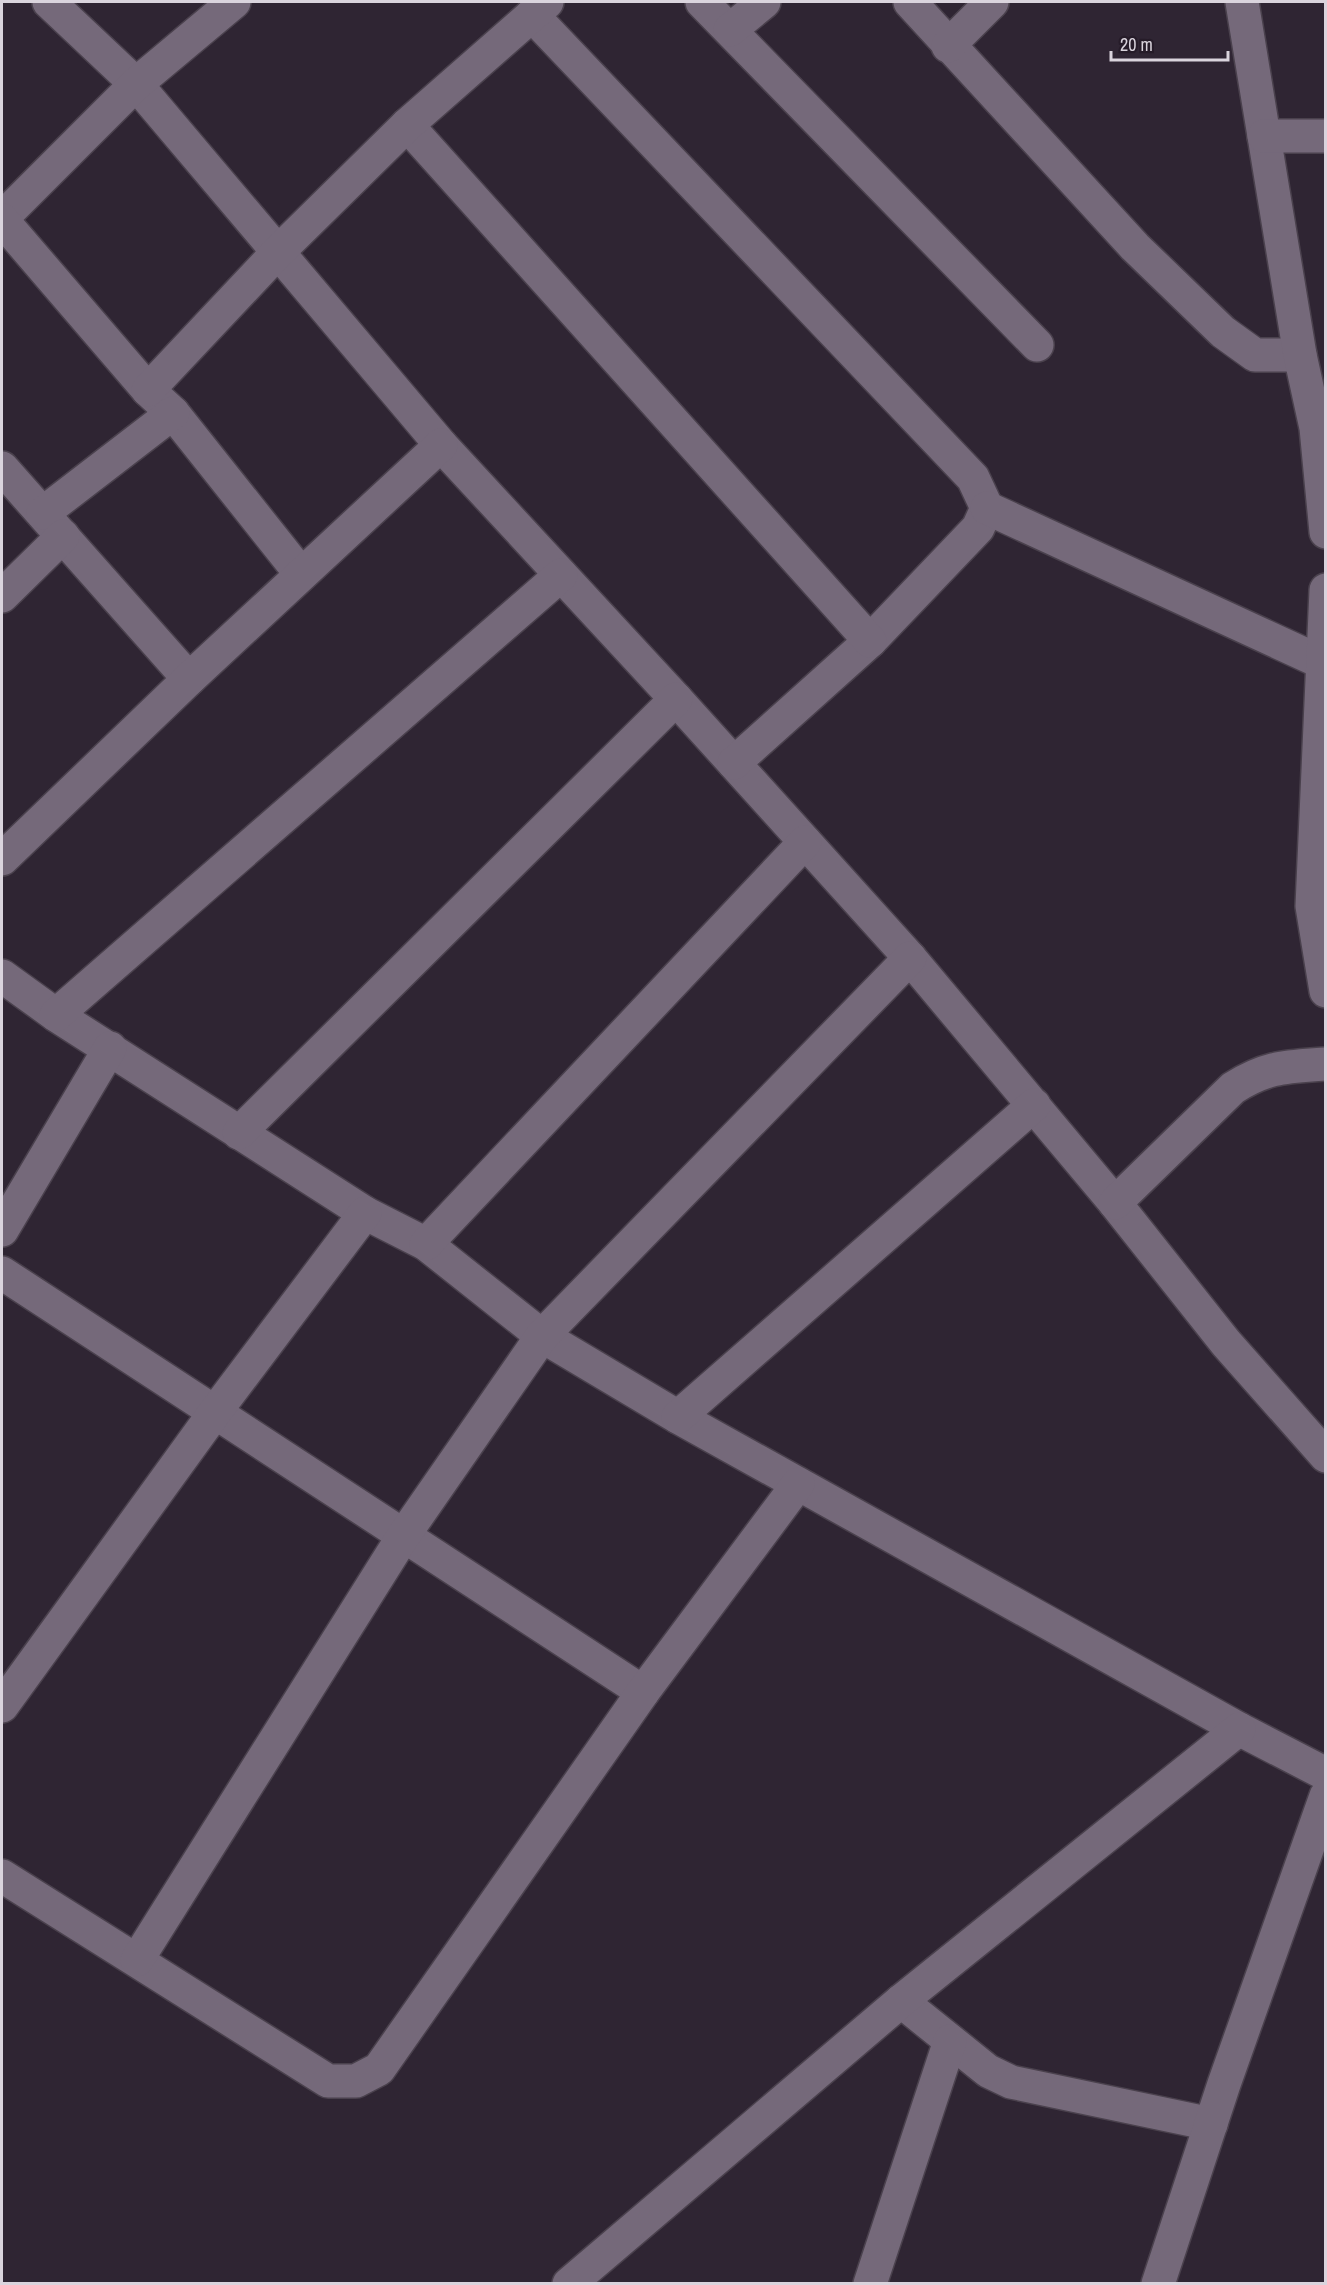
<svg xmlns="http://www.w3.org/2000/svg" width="1327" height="2285" viewBox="0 0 1327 2285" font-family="'Archivo Narrow',sans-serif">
<rect width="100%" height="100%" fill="#2f2533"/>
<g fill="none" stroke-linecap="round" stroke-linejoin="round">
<!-- minor casing -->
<g stroke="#4a414d" stroke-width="36">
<g id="minor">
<path d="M 49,2 L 136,84 L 441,445 L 676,699 L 910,958 L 1115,1203 L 1226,1343 L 1326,1456"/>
<path d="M 702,2 L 1037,345"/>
<path d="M 910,2 L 1135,247 L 1223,332 L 1255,355 L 1300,355"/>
<path d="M 1242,2 L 1300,355 L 1316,428 L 1326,532"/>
<path d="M 532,15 L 973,478 L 987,508 L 978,528 L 870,641 L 734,763"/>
<path d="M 730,30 L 764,2"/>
<path d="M 948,46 L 992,2"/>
<path d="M 407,125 L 870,641"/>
<path d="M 1264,136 L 1326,136"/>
<path d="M 2,218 L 136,84 L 234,2"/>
<path d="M 2,220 L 148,390 L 173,413 L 301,574"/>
<path d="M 148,390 L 277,253 L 407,125 L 547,2"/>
<path d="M 2,468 L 189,679"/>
<path d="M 987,508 L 1321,662"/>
<path d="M 43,513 L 173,413"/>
<path d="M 1326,590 L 1312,906 L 1326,991"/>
<path d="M 2,596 L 63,536"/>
<path d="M 2,859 L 189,679 L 441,445"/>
<path d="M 2,976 L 56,1015 L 365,1213 L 426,1244 L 542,1336 L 678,1417 L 1239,1729 L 1326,1774"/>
<path d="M 56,1015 L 561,575"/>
<path d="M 239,1133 L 676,699"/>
<path d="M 1115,1203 L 1233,1088 C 1268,1066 1286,1067 1326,1064"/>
<path d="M 2,1230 L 110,1048"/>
<path d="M 426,1244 L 805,842"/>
<path d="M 2,1273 L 643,1692"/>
<path d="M 678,1417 L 1034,1105"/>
<path d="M 2,1706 L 215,1412 L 365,1213"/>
<path d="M 2,1876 L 328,2081 L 356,2081 L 379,2069 L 643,1692 L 798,1484"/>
<path d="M 137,1960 L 404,1535 L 542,1336 L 910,958"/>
<path d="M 901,2001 L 988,2071 L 1011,2082 L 1211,2124"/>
<path d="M 569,2284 L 901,2001 L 1239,1729"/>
<path d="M 870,2284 L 950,2041"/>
<path d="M 1158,2284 L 1224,2084 L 1326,1796"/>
</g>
</g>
<!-- minor -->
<use href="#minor" stroke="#75697a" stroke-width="33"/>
</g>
<!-- border -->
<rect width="1327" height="2285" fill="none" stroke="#dad4dd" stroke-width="6"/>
<!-- scale -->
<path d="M1111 51v9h117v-9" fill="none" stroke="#dad4dd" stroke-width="3"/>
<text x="1120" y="51" font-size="18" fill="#dad4dd" stroke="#261c29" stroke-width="4.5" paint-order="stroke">20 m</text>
</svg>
